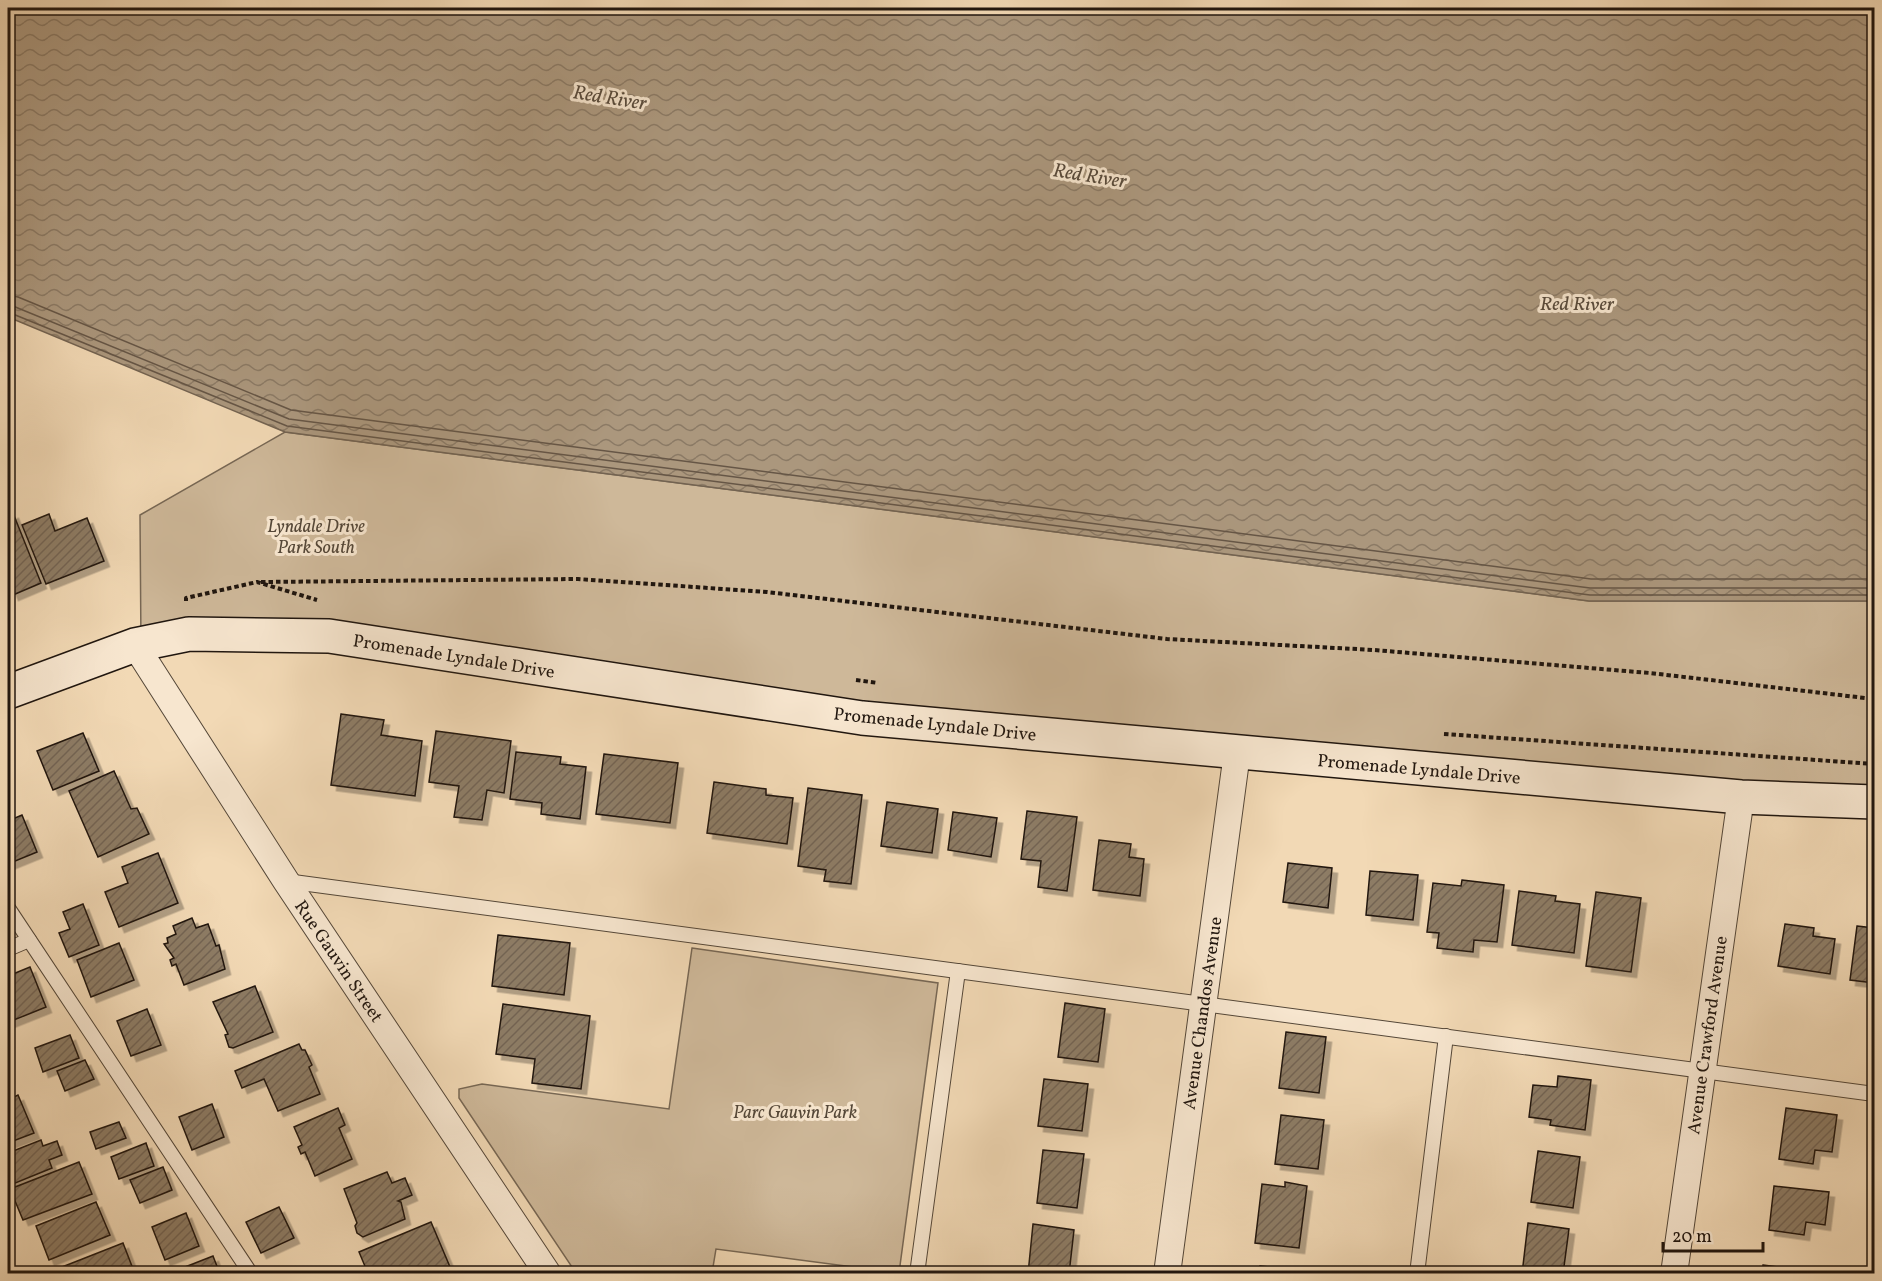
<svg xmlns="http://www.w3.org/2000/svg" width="1882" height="1281" viewBox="0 0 1882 1281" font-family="Vollkorn,serif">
<defs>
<pattern id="water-waves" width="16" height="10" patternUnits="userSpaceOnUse" patternTransform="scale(1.5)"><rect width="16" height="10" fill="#ab977d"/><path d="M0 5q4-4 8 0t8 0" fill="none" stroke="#8b7a65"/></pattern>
<pattern id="building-hatch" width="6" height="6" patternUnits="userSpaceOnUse" patternTransform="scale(1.5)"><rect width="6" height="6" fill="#8d7b65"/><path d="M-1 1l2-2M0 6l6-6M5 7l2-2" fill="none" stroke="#736452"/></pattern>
<filter id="shadow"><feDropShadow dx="5.5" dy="5.5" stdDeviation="0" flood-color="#0004"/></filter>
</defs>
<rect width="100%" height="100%" fill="#f2d9b5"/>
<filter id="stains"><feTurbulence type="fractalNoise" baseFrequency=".00333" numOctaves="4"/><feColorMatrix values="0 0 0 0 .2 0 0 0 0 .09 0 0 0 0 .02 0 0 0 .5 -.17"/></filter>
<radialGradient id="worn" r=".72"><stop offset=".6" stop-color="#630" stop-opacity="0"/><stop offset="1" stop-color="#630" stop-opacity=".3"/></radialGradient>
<!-- green -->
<g fill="#ceb899" stroke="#776754" stroke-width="1.5">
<path d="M 285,432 L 1589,601 L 1874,601 L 1874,802 L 1237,753 L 329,636 L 141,647 L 140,515 Z"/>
<path d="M 692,948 L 938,983 L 899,1273 L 716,1249 L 712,1273 L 576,1273 L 459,1098 L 459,1089 L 482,1084 L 669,1109 Z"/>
</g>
<!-- water -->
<path fill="url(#water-waves)" stroke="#736351" stroke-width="1.5" d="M 8,8 L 1874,8 L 1874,601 L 1589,601 L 285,432 L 8,317 Z"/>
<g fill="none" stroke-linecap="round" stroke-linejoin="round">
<!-- shore -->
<g stroke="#665646" stroke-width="1.5">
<path d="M 8,295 L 18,297 L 291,410 L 1591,579 L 1874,579"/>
<path d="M 8,304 L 289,419 L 1590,588 L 1874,588"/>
<path d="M 8,312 L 287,426 L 1590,595 L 1874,595"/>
</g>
</g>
<!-- building -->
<g fill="url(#building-hatch)" stroke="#20160f" stroke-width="1.5" filter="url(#shadow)">
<path d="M 13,513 L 41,583 L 13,595 L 8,582 L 8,515 Z"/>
<path d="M 49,514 L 55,531 L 87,518 L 104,561 L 46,584 L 22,525 Z"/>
<path d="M 341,714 L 384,720 L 381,735 L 422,741 L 415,796 L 331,785 Z"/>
<path d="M 436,731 L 511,741 L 504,793 L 487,790 L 482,820 L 454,817 L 459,786 L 429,782 Z"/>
<path d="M 83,733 L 99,771 L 53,790 L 37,751 Z"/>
<path d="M 516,752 L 561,757 L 560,764 L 586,767 L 580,819 L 541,814 L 542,803 L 510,799 Z"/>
<path d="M 604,754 L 678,763 L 670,823 L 596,814 Z"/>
<path d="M 114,771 L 131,809 L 137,808 L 149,834 L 98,857 L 69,791 Z"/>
<path d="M 714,782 L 766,789 L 766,795 L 793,798 L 787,844 L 707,833 Z"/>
<path d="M 808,788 L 862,795 L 851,884 L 824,881 L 826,870 L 798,866 Z"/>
<path d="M 887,802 L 938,809 L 932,853 L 881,846 Z"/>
<path d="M 1027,811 L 1077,817 L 1067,891 L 1038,887 L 1041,861 L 1021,859 Z"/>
<path d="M 953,812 L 997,818 L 991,857 L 948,850 Z"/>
<path d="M 22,815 L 37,852 L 8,864 L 8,821 Z"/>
<path d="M 1099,840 L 1131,844 L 1129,857 L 1144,859 L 1140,896 L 1093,890 Z"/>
<path d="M 158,853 L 178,903 L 119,927 L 105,892 L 128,883 L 122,867 Z"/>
<path d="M 1288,863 L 1332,868 L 1328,908 L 1283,902 Z"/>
<path d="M 1370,871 L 1418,875 L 1413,920 L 1366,915 Z"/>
<path d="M 1462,880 L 1504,885 L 1497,942 L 1474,940 L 1473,952 L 1437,948 L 1439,933 L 1427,932 L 1433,883 L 1461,886 Z"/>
<path d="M 1519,891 L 1556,896 L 1555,901 L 1580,904 L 1574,953 L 1512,945 Z"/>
<path d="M 1596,892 L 1641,898 L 1631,972 L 1586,966 Z"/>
<path d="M 83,904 L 99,945 L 69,957 L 59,933 L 70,929 L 63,912 Z"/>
<path d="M 192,918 L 196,928 L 208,924 L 216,946 L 219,945 L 225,969 L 184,985 L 176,964 L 172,966 L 170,960 L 174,958 L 164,944 L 168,943 L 167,938 L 176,934 L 173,926 Z"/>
<path d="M 1785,924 L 1814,928 L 1813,936 L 1835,939 L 1830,974 L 1778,966 Z"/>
<path d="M 1857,926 L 1874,928 L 1874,983 L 1850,980 Z"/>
<path d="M 498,935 L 570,943 L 564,995 L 492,986 Z"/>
<path d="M 119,943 L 134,980 L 91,997 L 77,960 Z"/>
<path d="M 30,967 L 46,1007 L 9,1022 L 8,976 Z"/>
<path d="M 255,986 L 273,1032 L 233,1048 L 229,1047 L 225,1035 L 228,1034 L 213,1002 Z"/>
<path d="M 1065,1003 L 1105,1009 L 1098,1062 L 1058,1057 Z"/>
<path d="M 503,1004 L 590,1016 L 581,1089 L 532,1083 L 535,1059 L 496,1054 Z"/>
<path d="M 147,1009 L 161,1045 L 131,1056 L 117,1021 Z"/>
<path d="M 1286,1032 L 1326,1037 L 1319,1093 L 1279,1088 Z"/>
<path d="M 70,1035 L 79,1058 L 43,1072 L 35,1048 Z"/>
<path d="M 299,1044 L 302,1050 L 305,1050 L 312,1065 L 309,1067 L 320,1094 L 278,1111 L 264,1079 L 242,1088 L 235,1071 Z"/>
<path d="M 85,1060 L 94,1079 L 65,1091 L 57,1071 Z"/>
<path d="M 1558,1076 L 1591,1080 L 1585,1130 L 1550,1125 L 1551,1120 L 1529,1117 L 1533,1085 L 1557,1087 Z"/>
<path d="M 1044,1079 L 1088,1084 L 1082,1131 L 1038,1126 Z"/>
<path d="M 18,1095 L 34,1133 L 8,1143 L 8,1100 Z"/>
<path d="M 212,1104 L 224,1137 L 192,1150 L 179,1117 Z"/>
<path d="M 338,1108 L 345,1125 L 339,1128 L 352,1159 L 315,1176 L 305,1152 L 301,1154 L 298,1147 L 302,1145 L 294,1127 Z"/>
<path d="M 1786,1108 L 1837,1115 L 1832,1152 L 1815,1150 L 1813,1164 L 1779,1159 Z"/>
<path d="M 1281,1115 L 1324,1120 L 1318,1169 L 1275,1164 Z"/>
<path d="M 119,1122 L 126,1138 L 96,1149 L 90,1132 Z"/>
<path d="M 41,1140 L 43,1146 L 57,1141 L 62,1155 L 49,1160 L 52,1168 L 8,1186 L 8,1153 Z"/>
<path d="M 146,1143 L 154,1166 L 119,1179 L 111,1157 Z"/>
<path d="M 1043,1150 L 1084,1154 L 1077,1208 L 1037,1203 Z"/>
<path d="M 1538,1151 L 1580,1157 L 1573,1208 L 1531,1202 Z"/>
<path d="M 79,1162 L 92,1194 L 23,1220 L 10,1189 Z"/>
<path d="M 163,1167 L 172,1190 L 140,1203 L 130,1180 Z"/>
<path d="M 387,1172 L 392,1183 L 405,1178 L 412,1195 L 398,1201 L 401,1202 L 405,1219 L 363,1237 L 357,1233 L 355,1226 L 357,1223 L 344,1189 Z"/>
<path d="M 1285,1182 L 1307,1186 L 1299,1248 L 1255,1243 L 1262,1184 L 1285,1187 Z"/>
<path d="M 1774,1186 L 1829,1192 L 1825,1225 L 1806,1222 L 1804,1235 L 1769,1230 Z"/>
<path d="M 96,1202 L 110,1235 L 49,1260 L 36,1226 Z"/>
<path d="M 279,1207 L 294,1238 L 261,1253 L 246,1222 Z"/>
<path d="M 186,1213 L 199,1246 L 165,1260 L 152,1227 Z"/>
<path d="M 431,1222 L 453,1274 L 360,1274 L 367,1271 L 359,1252 Z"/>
<path d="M 1528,1223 L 1569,1229 L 1563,1274 L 1522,1274 Z"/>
<path d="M 1033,1224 L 1074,1230 L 1069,1274 L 1028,1274 Z"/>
<path d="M 123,1243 L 135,1274 L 64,1274 L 62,1267 Z"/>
<path d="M 213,1256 L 220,1274 L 182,1274 L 180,1269 Z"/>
<path d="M 1763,1265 L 1810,1271 L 1810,1274 L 1762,1274 Z"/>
<path d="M 1260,1266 L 1304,1271 L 1304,1274 L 1259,1274 Z"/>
<path d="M 763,1269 L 793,1274 L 762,1274 Z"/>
</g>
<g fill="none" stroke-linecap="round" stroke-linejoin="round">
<!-- lane casing -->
<g stroke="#544738" stroke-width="16">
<g id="lane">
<path d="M 286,881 L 1874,1094"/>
<path d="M 8,908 L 251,1274"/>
<path d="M 8,949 L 29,940"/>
<path d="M 917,1274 L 958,971"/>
<path d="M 1417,1274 L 1446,1036"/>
</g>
</g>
<!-- street casing -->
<g stroke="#544738" stroke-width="28">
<g id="street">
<path d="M 135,645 L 286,881 L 548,1274"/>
<path d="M 1167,1274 L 1237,753"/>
<path d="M 1674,1274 L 1741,797"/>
</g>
</g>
<!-- secondary casing -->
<g stroke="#20160f" stroke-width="36">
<path id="secondary" d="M 8,692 L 135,645 L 189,634 L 329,636 L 862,718 L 1741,797 L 1874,802"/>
</g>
<!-- path -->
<g stroke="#20160f" stroke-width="4" stroke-dasharray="4.5 3" stroke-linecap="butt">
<path d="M 261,582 L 578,579 L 767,592 L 1167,639 L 1374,650 L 1650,673 L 1874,699"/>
<path d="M 186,601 L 186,598 L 257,582 L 317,600"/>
<path d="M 856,680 L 878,683"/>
<path d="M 1444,734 L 1874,764"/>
</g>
<!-- lane -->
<use href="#lane" stroke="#f7e6cf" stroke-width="14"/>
<!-- street -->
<use href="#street" stroke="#f7e6cf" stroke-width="26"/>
<!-- secondary -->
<use href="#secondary" stroke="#f7e6cf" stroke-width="33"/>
</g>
<g text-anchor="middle" stroke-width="6" stroke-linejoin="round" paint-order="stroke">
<!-- park labels -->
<g font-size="18" font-style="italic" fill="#544738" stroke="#f7e6cf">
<text x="316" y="532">Lyndale Drive<tspan x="316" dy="21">Park South</tspan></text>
<text x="795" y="1118">Parc Gauvin Park</text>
</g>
<!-- street labels -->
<g font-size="18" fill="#20160f" stroke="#f7e6cf">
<text transform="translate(454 656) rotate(9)" y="6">Promenade Lyndale Drive</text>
<text transform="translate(935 724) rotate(6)" y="6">Promenade Lyndale Drive</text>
<text transform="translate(1419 769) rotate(5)" y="6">Promenade Lyndale Drive</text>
<text transform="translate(339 961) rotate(56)" y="6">Rue Gauvin Street</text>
<text transform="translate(1202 1013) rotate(-82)" y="6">Avenue Chandos Avenue</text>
<text transform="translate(1707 1035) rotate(-82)" y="6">Avenue Crawford Avenue</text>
</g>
<!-- water labels -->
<g font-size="20" font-style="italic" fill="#584a3b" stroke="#f7e6cf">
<text transform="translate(610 97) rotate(9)" y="7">Red River</text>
<text transform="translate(1090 175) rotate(9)" y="7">Red River</text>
<text x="1577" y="310">Red River</text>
</g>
</g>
<!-- margin -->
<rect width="1882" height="1281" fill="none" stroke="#f2d9b5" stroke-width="30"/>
<rect x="9" y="9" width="1864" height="1263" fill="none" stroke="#20160f" stroke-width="3"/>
<rect x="15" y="15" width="1852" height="1251" fill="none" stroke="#20160f" stroke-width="1.5"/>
<!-- scale -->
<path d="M1663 1242v9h100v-9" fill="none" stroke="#20160f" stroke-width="3"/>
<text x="1672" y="1242" font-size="18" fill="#20160f" stroke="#f7e6cf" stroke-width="4.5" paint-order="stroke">20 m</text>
<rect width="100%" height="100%" filter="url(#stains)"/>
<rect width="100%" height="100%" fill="url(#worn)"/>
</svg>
